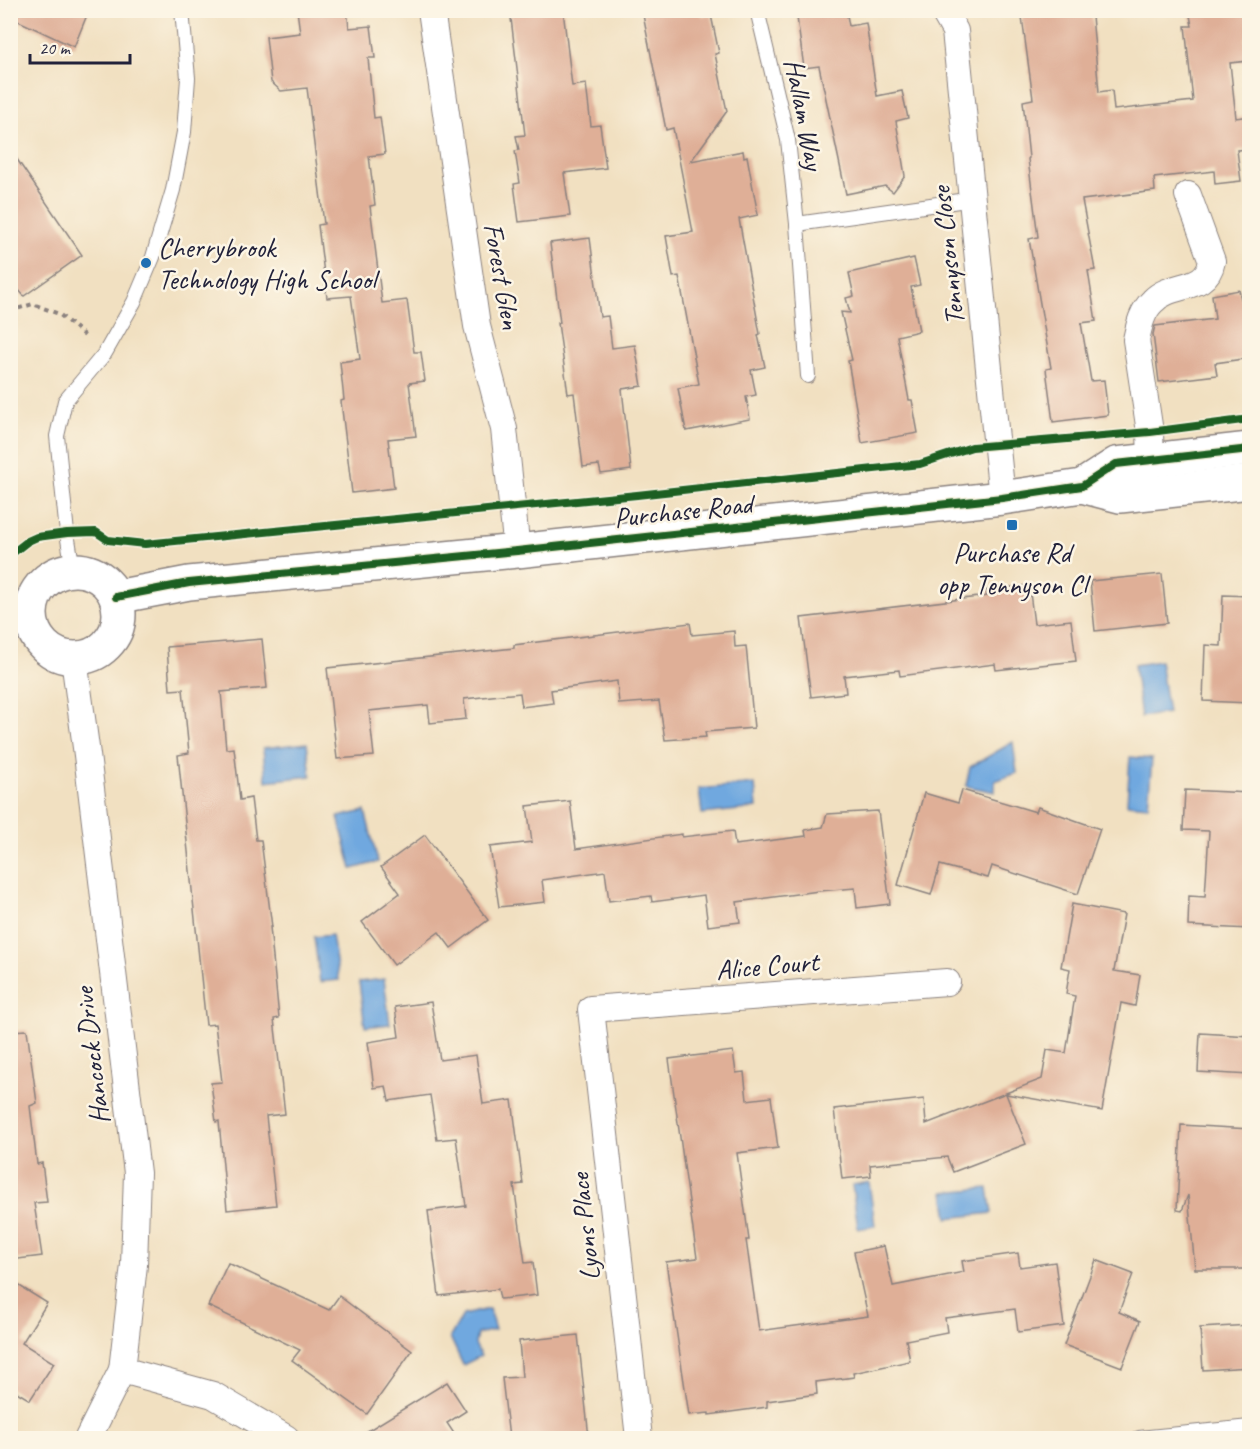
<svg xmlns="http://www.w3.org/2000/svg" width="1260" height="1449" viewBox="0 0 1260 1449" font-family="Caveat,sans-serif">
<rect width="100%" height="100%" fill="#fcf5e5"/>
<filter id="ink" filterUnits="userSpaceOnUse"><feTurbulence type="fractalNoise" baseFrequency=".0167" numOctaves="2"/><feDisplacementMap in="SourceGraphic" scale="12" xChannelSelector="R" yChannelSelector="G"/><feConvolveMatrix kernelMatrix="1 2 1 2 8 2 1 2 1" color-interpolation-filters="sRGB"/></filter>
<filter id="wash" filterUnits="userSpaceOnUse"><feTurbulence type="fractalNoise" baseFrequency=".008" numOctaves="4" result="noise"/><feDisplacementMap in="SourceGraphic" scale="24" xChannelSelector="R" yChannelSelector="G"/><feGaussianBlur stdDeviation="1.35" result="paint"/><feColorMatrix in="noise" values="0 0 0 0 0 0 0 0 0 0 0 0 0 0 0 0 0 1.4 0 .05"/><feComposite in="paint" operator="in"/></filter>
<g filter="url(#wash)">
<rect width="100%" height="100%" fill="#f1e0c1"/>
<!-- water -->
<g fill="#6fa8df" stroke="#48658d" stroke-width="1.5">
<path d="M 1160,661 L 1168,713 L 1141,717 L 1134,665 Z"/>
<path d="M 1013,742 L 1017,773 L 995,781 L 995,792 L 966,786 L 970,767 Z"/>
<path d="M 307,743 L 311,776 L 266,781 L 263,748 Z"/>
<path d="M 1130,757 L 1152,759 L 1148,806 L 1127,804 Z"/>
<path d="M 755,784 L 757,808 L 702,814 L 699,789 Z"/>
<path d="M 365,811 L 378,862 L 352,869 L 338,817 Z"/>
<path d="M 332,935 L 339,980 L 320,982 L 314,937 Z"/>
<path d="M 384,979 L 390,1024 L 365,1027 L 359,982 Z"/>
<path d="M 869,1182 L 875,1226 L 858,1229 L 852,1185 Z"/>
<path d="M 988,1188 L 992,1213 L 948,1218 L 944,1192 Z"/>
<path d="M 489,1309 L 495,1330 L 477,1334 L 475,1344 L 481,1356 L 463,1365 L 450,1337 L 463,1315 Z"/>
</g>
<g id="blocks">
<!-- building -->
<g fill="#dfaf97">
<path d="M 10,10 L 89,10 L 74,47 L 10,17 Z"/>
<path d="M 297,10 L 347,10 L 349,28 L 371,26 L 375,58 L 368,58 L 374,118 L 380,117 L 385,154 L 369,156 L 375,205 L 370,206 L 382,303 L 407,300 L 414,352 L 421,352 L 425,381 L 409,383 L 416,436 L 388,439 L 394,488 L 352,493 L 341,401 L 344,400 L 340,362 L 360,359 L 351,296 L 327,298 L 318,225 L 324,224 L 307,88 L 281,91 L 271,82 L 266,37 L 300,33 Z"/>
<path d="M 510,10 L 563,10 L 572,86 L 586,84 L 591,126 L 600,125 L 606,168 L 564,173 L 570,216 L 519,222 L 514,184 L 520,183 L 515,151 L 519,150 L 516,136 L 525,135 Z"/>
<path d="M 642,10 L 702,10 L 702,17 L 711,15 L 719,53 L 715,54 L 727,111 L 691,161 L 743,151 L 744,157 L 747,156 L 758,215 L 739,219 L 760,334 L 758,335 L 765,367 L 751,370 L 756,395 L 746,397 L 750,419 L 686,431 L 678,388 L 699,384 L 679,276 L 673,277 L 666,236 L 693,232 L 673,128 L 666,130 Z"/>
<path d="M 796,10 L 846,10 L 849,26 L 866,23 L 877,96 L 902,91 L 908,118 L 896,121 L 905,176 L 893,192 L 885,186 L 846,194 L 819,66 L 804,68 Z"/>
<path d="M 1021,10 L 1089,10 L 1089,16 L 1092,16 L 1099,92 L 1112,90 L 1114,110 L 1193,101 L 1185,26 L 1192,26 L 1189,10 L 1250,10 L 1250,37 L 1245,38 L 1248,61 L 1230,63 L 1236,118 L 1250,116 L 1250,149 L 1237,150 L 1241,181 L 1215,184 L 1214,171 L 1154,178 L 1155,191 L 1082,200 L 1095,270 L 1088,271 L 1096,321 L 1081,323 L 1091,381 L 1104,380 L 1108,415 L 1053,422 L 1046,369 L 1051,368 L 1029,239 L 1038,237 L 1028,159 L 1029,158 L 1023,101 L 1033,99 Z"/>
<path d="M 10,149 L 82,255 L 24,296 L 10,280 Z"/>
<path d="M 590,238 L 600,317 L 608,316 L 612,348 L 635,345 L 642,386 L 622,389 L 631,470 L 601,474 L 599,465 L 583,467 L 574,393 L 568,394 L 558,323 L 560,323 L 550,243 Z"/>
<path d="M 914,258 L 920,285 L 911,287 L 919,331 L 897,336 L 909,400 L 912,400 L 918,433 L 862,443 L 848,361 L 852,360 L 841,312 L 850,313 L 846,298 L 854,296 L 849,273 Z"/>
<path d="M 1239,290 L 1241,299 L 1250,298 L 1250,358 L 1215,363 L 1217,375 L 1159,382 L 1153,334 L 1155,326 L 1215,319 L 1212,295 Z"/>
<path d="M 1162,574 L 1167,623 L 1095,631 L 1090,581 Z"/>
<path d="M 1029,585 L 1034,624 L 1071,620 L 1076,661 L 996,670 L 995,664 L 900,676 L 899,670 L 844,676 L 846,693 L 811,697 L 801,618 L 987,596 L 986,590 Z"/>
<path d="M 1223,595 L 1250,596 L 1250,703 L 1203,701 L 1205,645 L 1221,646 Z"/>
<path d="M 690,623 L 692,635 L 734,631 L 735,647 L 746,646 L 754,728 L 705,732 L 706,737 L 665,740 L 659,701 L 619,704 L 617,681 L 551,690 L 553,703 L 522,707 L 520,693 L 464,699 L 466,719 L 430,723 L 428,705 L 369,711 L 374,756 L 337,759 L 327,668 L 514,648 L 514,645 Z"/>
<path d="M 262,639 L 267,688 L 221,692 L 226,749 L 234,748 L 240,800 L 251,798 L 256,840 L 261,840 L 272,927 L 270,927 L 279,1018 L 274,1019 L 285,1114 L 266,1116 L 276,1205 L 227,1210 L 219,1121 L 216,1122 L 211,1083 L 222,1082 L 215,1024 L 206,1025 L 178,755 L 189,753 L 183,689 L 170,690 L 167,647 Z"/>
<path d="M 962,790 L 1036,812 L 1038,807 L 1100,829 L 1078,894 L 992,866 L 988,878 L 940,865 L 931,895 L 898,885 L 924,793 L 958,803 Z"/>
<path d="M 1185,790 L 1250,793 L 1250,929 L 1188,926 L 1189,896 L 1205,897 L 1209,831 L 1183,830 Z"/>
<path d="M 570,801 L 576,849 L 682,834 L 682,837 L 733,831 L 735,845 L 806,836 L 805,830 L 823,827 L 827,814 L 878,811 L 890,904 L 857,908 L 855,888 L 819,891 L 737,902 L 740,922 L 708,926 L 704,895 L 652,902 L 651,896 L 609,901 L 605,871 L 542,880 L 545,902 L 499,907 L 490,847 L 532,842 L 527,806 Z"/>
<path d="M 425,835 L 488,920 L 451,948 L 439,932 L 394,965 L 362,922 L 400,893 L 381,867 Z"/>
<path d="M 1072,904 L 1124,914 L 1114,971 L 1140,975 L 1135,1006 L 1121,1003 L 1102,1111 L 1006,1094 L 1026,1144 L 953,1172 L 947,1157 L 870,1165 L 871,1176 L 842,1179 L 834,1109 L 924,1099 L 926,1124 L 1042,1079 L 1047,1050 L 1066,1053 L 1075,996 L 1066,994 L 1070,969 L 1061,967 Z"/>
<path d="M 431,1002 L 440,1060 L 476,1055 L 483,1104 L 512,1100 L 523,1184 L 514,1185 L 525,1263 L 533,1262 L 537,1295 L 500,1299 L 498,1289 L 439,1296 L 428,1211 L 466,1206 L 456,1138 L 437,1140 L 430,1095 L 389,1101 L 386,1086 L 374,1088 L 368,1042 L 399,1037 L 395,1007 Z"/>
<path d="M 27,1030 L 37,1103 L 30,1106 L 37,1164 L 42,1163 L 47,1202 L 34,1203 L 42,1256 L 10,1260 L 10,1031 Z"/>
<path d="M 1200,1033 L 1250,1036 L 1250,1075 L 1198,1072 Z"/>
<path d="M 733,1051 L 736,1073 L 744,1072 L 747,1100 L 771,1097 L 778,1148 L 737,1153 L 749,1240 L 746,1240 L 759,1331 L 868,1316 L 854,1252 L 884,1246 L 893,1286 L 964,1272 L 962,1261 L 1018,1253 L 1020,1267 L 1055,1262 L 1064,1326 L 1018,1332 L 1015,1309 L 945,1318 L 947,1332 L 906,1340 L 910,1361 L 853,1373 L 854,1377 L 816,1382 L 817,1394 L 767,1401 L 767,1407 L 709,1415 L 709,1413 L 689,1415 L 666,1262 L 697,1258 L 669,1059 Z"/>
<path d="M 1181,1125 L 1250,1129 L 1250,1269 L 1195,1269 L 1188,1195 L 1182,1211 L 1177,1210 Z"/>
<path d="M 1096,1260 L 1133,1274 L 1119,1312 L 1140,1321 L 1122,1367 L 1064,1345 Z"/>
<path d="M 228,1263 L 329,1310 L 339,1296 L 412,1351 L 367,1414 L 292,1360 L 300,1350 L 208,1306 Z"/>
<path d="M 10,1280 L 47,1303 L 22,1343 L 54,1363 L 30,1400 L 10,1388 Z"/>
<path d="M 1250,1325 L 1250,1367 L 1203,1370 L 1200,1328 Z"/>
<path d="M 578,1335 L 589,1438 L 509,1438 L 502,1378 L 522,1377 L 519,1341 Z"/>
<path d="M 447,1382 L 466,1411 L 447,1423 L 457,1438 L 356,1438 Z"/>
</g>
</g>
</g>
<g filter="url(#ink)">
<use href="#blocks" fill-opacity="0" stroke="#8a817e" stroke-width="1.5"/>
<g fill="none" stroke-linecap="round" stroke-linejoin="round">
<!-- lane casing -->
<g stroke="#8a817e" stroke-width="16">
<g id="lane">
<path d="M 758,14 L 788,140 L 797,224 L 808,376"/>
<path d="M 797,224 L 973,199"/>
<path d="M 73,570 L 67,533 L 57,436 L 65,401 L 105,353 L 134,302 L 153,257 L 173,190 L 184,132 L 188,78 L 182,10"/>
<path d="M 1139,1438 L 1250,1427"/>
</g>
</g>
<!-- street casing -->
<g stroke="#8a817e" stroke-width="28">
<g id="street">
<path d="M 431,10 L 477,326 L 504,429 L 517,551"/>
<path d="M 943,10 L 955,31 L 1002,498"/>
<path d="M 1151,459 L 1150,432 L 1136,340 C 1139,326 1142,311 1153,301 C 1172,281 1206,293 1212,261 L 1188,195"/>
<path d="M 74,659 L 87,755 L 137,1173 L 134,1265 L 122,1370 L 88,1438"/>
<path d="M 122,1370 L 213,1395 L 286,1438"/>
<path d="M 639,1438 L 591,1009 L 947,982"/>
</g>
</g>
<!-- secondary casing -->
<g stroke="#8a817e" stroke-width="36">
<g id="secondary">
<path d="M 1082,486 L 1116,464 L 1250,449"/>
<circle cx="75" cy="614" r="44"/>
<path d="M 116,597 L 189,583 L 517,551 L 1002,498 L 1082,486 L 1120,496 L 1250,482"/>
</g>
</g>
<!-- path -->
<g stroke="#8a817e" stroke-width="4" stroke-dasharray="4.5 4.5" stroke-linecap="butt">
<path d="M 10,311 L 33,304 L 59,314 L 86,337"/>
<path d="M 10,555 L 28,541 L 37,537"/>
</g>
<!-- lane -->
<use href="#lane" stroke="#fff" stroke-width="14"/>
<!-- street -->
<use href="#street" stroke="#fff" stroke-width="26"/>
<!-- secondary -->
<use href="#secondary" stroke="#fff" stroke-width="33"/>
<!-- cycleway casing -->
<g stroke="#fcf5e5" stroke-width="11">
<g id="cycleway">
<path d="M 10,555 L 28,541 L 37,537 L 67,533 L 96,532 L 108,540 L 145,544 L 637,495 L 920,464 L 972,447 L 1150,432 L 1250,419"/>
<path d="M 116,597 L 189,583 L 517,551 L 1002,498 L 1082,486 L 1116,464 L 1250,449"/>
</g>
</g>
<!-- cycleway -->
<use href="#cycleway" stroke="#1b5e20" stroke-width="8"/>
</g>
</g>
<!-- markers -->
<g fill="#1f6fb2" stroke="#fcf5e5" stroke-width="2">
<circle cx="146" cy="263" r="6"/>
<rect x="1006" y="519" width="12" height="12" rx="3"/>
</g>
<g text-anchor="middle" stroke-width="5" stroke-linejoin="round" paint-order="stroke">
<!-- street labels -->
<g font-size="28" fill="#22223b" stroke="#fcf5e5">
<text transform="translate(805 114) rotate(79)" y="10">Hallam Way</text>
<text transform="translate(947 256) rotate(-96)" y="10">Tennyson Close</text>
<text transform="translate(503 276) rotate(80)" y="10">Forest Glen</text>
<text transform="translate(683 510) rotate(-6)" y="10">Purchase Road</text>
<text transform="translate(767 965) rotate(-5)" y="10">Alice Court</text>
<text transform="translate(91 1056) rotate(-97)" y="10">Hancock Drive</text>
<text transform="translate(584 1227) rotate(-96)" y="10">Lyons Place</text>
</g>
<!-- poi labels -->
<g font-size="28" fill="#22223b" stroke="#fcf5e5" text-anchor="start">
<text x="158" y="257">Cherrybrook<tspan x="158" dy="32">Technology High School</tspan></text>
<text x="1012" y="562" text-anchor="middle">Purchase Rd<tspan x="1012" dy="32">opp Tennyson Cl</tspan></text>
</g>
</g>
<!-- margin -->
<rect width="1260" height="1449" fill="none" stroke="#fcf5e5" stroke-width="36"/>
<!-- scale -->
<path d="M30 54v9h100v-9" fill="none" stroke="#22223b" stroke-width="3"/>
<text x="39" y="54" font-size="18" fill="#22223b" stroke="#fcf5e5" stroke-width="4.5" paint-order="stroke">20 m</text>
</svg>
